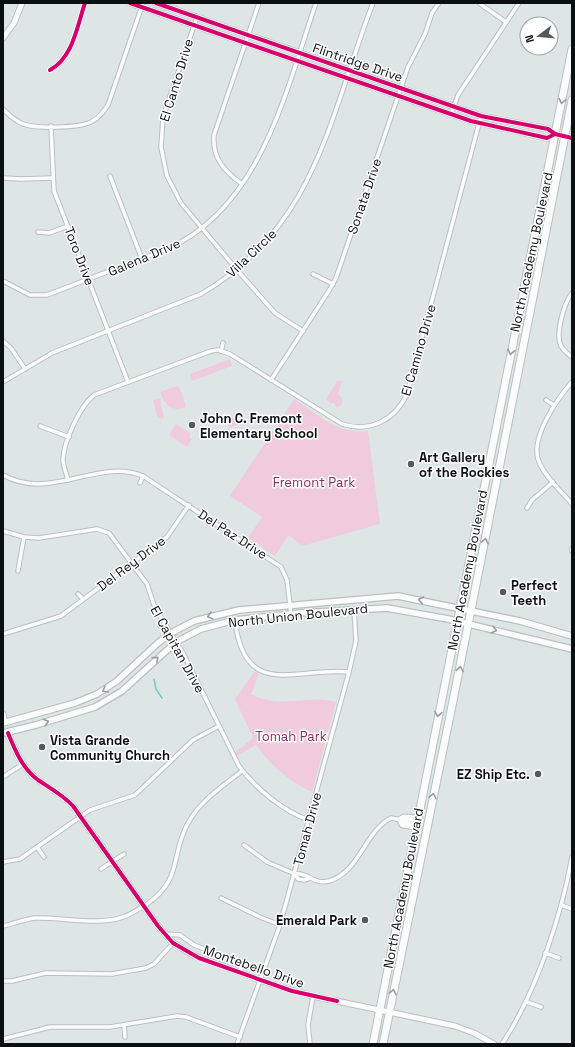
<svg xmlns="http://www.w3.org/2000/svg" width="575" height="1047" viewBox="0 0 575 1047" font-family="'Space Grotesk',sans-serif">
<rect width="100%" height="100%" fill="#dee6e5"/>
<!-- green -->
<g fill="#f0cbdc">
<path d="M 230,359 L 232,366 L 192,381 L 190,374 Z"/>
<path d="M 337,381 L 342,381 L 338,394 L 342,398 L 342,404 L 337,408 L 334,403 L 330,403 L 326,399 Z"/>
<path d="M 177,386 L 180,388 L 186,407 C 172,412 165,406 160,392 Z"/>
<path d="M 160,398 L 164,418 L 160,419 L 157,416 L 153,400 Z"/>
<path d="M 294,399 C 317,414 338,435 368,431 L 380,524 L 302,546 L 289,535 L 275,556 L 248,538 L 262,517 L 230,496 Z"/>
<path d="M 239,415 L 242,423 L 229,428 L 226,421 Z"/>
<path d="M 176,424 L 191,434 L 189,437 L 192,439 L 187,447 L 169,435 Z"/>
<path d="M 255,671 L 259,674 L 251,694 C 283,710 305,694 336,702 L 312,792 C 290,782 269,764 256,745 L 237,756 L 235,752 L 253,738 L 235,699 Z"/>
</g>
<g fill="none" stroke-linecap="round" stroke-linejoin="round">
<!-- stream -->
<path stroke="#77cbc8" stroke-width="1.5" d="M 154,679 L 156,689 L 162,698"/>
<!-- street casing -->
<g stroke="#bac0bf" stroke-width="5.5">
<g id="street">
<path d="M 479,3 L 506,22"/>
<path d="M 197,17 L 163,117 L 161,147 L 167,176 L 181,203 L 237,270 L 275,313 L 303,331"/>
<path d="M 50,70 C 73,58 77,26 85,3"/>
<path d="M 3,109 C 9,115 15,121 23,124 C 36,129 78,128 91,122 C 99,118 103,112 108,105 L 143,3"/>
<path d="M 451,114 L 458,95 L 519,3"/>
<path d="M 51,126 L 54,191 L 128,382"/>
<path d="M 110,176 L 142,259"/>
<path d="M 3,178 L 21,179 L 53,178"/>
<path d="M 242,184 C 224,171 212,158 214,135 L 259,3"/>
<path d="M 38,232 L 49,233 L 68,226"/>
<path d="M 313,274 L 333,284"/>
<path d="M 3,281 L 30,295 L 47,295 L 167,249 C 261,208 286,90 316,3"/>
<path d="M 572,293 C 564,303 555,334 561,346 C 563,350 568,354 572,357"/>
<path d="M 3,341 L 11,348 L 25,369"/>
<path d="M 221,351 L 223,343"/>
<path d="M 271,380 L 330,289 L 336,278 L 408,67 L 425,34 L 432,13 L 439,3"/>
<path d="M 3,382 L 52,353 L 201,294 C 317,226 329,117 373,3"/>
<path d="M 572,382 C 557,399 529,439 539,462 C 546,478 561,491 572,504"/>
<path d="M 546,400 L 554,405"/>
<path d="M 40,426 L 69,437"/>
<path d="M 3,475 C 51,502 99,457 143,476 L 281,567 L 287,580 L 291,614"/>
<path d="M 68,480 C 66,473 63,466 63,459 C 64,441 80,406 94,395 L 211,351 L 218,350 L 230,354 L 342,424 C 370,433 395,420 407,394 L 481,116"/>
<path d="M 140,483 L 143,476"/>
<path d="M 527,508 L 532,500 L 553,482"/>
<path d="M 3,531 L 24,537 L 39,538 L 97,529 L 109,533 L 147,584 L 155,608 L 184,655 L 239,766 C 254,787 284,812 309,820"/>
<path d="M 572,548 L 572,551"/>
<path d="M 18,571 L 24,537"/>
<path d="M 78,594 L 83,599"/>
<path d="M 235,620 C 244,701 296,667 349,672"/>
<path d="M 3,634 L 61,616 L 167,537 L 189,505"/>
<path d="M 3,777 L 23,764"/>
<path d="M 244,845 L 267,862 L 295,874 L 298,879 L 304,880 L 308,879"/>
<path d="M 37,847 L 44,857"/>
<path d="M 3,862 L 20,859 L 90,810 L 135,795 L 193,740 L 219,726"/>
<path d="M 101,869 L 124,854"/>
<path d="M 295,874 C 308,872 313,885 329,881 C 359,873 365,831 391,818 L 401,820"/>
<path d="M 221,898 L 260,917 L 280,925"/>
<path d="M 561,905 L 572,909"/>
<path d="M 3,926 C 13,924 25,919 35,918 C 61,917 100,926 123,917 C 132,914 139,909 147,904 C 183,879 170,856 188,823 C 201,800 223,786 242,771"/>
<path d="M 165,934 L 180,935 L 194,945 L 239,962 L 242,973"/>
<path d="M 545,953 L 559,958"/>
<path d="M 3,981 L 12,981 L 46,973 L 112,974 L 146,968 L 154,964 L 173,943"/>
<path d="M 527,1002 L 541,1007"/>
<path d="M 124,1025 L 125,1037"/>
<path d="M 3,1039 L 50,1027 L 110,1027 L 177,1016 L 186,1017 L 240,1037"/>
<path d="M 237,1044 L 280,925 L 349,672 L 356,641 L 354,609"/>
<path d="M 310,1044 L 308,1025 L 313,996"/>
<path d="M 502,1044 C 536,993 561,917 572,857"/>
</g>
</g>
<!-- secondary casing -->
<g stroke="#bac0bf" stroke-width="7">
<g id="secondary">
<path d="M 130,3 L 471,121 L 547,138 L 555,134"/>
<path d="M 156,3 L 481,116 L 548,129 L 555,134 L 572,138"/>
<path d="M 3,38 L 14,23 L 22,3"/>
<path d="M 3,714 L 5,722"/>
<path d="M 8,733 C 15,750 22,768 38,780 C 50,788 63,795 73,806 L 158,926 L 173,943 L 193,955 L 277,986 L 313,996 L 455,1026 L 474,1033 L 494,1044"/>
</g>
</g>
<!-- primary casing -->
<g stroke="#bac0bf" stroke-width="8">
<g id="primary">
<path d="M 3,723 L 75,703 L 97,694 L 117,681 L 158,643 L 171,633 L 194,621 L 239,610 L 398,596 L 520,621 L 572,636"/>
<path d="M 3,733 L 36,725 L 95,707 L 122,691 L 176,642 L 201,629 L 235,620 L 301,613 L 387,608 L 448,619 L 572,649"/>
</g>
</g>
<!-- highway casing -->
<g stroke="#bac0bf" stroke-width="9">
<g id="highway">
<path d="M 415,826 L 403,824 L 401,820 L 404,818 L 417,819"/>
<path d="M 373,1044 L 572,49"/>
<path d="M 383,1044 L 454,696 L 572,100"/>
</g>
</g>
<!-- street -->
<use href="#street" stroke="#fafbfb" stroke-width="3.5"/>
<!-- secondary -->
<use href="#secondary" stroke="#fafbfb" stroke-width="5"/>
<!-- primary -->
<use href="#primary" stroke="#fafbfb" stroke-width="5.5"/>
<!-- highway -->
<use href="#highway" stroke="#fafbfb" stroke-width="7"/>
<!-- cycleway casing -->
<g stroke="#fff" stroke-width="6">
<g id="cycleway">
<path d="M 130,3 L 471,121 L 547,138 L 555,134"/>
<path d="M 156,3 L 481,116 L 548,129 L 555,134 L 572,138"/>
<path d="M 50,70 C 73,58 77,26 85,3"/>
<path d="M 8,733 C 15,750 22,768 38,780 C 50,788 63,795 73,806 L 158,926 L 173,943 L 199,958 L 292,991 L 337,1001"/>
</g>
</g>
<!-- cycleway -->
<use href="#cycleway" stroke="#d6006c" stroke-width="4"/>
</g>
<!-- one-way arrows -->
<defs><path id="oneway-chevron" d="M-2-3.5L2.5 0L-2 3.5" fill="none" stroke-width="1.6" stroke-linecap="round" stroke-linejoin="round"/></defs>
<g stroke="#9a9d9d">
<use href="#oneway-chevron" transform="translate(562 101) rotate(101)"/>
<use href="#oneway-chevron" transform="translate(511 352) rotate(101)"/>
<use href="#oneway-chevron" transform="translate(485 541) rotate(-78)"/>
<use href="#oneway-chevron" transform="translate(421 600) rotate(-169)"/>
<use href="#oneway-chevron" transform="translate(210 616) rotate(165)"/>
<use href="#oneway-chevron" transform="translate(494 630) rotate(14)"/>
<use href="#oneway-chevron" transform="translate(156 659) rotate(-42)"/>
<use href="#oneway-chevron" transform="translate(460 669) rotate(-79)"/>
<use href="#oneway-chevron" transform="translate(105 690) rotate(149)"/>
<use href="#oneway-chevron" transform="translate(438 714) rotate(101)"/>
<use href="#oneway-chevron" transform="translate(46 722) rotate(-17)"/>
<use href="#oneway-chevron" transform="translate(433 796) rotate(-77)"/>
<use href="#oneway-chevron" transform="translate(393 992) rotate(-78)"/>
</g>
<!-- markers -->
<g fill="#545a5a" stroke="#fff" stroke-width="1.5">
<circle cx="192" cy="425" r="4"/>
<circle cx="411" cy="464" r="4"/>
<circle cx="503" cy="592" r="4"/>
<circle cx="42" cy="747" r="4"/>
<circle cx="538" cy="774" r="4"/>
<circle cx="365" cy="920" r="4"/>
</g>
<g text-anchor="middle" stroke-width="3" stroke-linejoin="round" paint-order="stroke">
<!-- street labels -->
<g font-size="13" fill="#0a0f0f" stroke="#fff">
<text transform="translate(358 62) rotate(19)" y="5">Flintridge Drive</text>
<text transform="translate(176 80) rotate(-73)" y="5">El Canto Drive</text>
<text transform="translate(364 196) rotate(-71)" y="5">Sonata Drive</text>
<text transform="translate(531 252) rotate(-78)" y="5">North Academy Boulevard</text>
<text transform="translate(251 253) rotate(-44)" y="5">Villa Circle</text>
<text transform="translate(80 256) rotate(69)" y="5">Toro Drive</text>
<text transform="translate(144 257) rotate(-23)" y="5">Galena Drive</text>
<text transform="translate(418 350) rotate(-74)" y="5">El Camino Drive</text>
<text transform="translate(233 534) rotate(33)" y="5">Del Paz Drive</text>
<text transform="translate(131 563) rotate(-37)" y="5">Del Rey Drive</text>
<text transform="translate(467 570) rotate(-79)" y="5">North Academy Boulevard</text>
<text transform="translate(298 615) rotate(-6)" y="5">North Union Boulevard</text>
<text transform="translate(178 649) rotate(61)" y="5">El Capitan Drive</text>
<text transform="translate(307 829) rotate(-75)" y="5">Tomah Drive</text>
<text transform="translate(403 888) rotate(-79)" y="5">North Academy Boulevard</text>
<text transform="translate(254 966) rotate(19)" y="5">Montebello Drive</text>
</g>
<!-- poi labels -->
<g font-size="13" font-weight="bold" fill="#0a0f0f" stroke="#fff" text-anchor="start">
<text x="200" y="423">John C. Fremont<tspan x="200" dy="15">Elementary School</tspan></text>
<text x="419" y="462">Art Gallery<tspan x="419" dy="15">of the Rockies</tspan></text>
<text x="511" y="590">Perfect<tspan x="511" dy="15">Teeth</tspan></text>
<text x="50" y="745">Vista Grande<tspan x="50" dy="15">Community Church</tspan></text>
<text x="530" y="779" text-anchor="end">EZ Ship Etc.</text>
<text x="357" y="925" text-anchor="end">Emerald Park</text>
</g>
<!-- park labels -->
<g font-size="13" fill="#882e5d" stroke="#fff">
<text x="314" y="487">Fremont Park</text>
<text x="291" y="741">Tomah Park</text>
</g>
</g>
<!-- border -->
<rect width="575" height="1047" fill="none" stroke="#0a0f0f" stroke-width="8"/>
<!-- north arrow -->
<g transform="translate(539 36) rotate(254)"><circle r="19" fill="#ffffff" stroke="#9d9f9f"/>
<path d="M0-3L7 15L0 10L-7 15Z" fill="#545a5a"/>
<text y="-6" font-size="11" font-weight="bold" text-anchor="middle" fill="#0a0f0f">N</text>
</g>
</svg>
